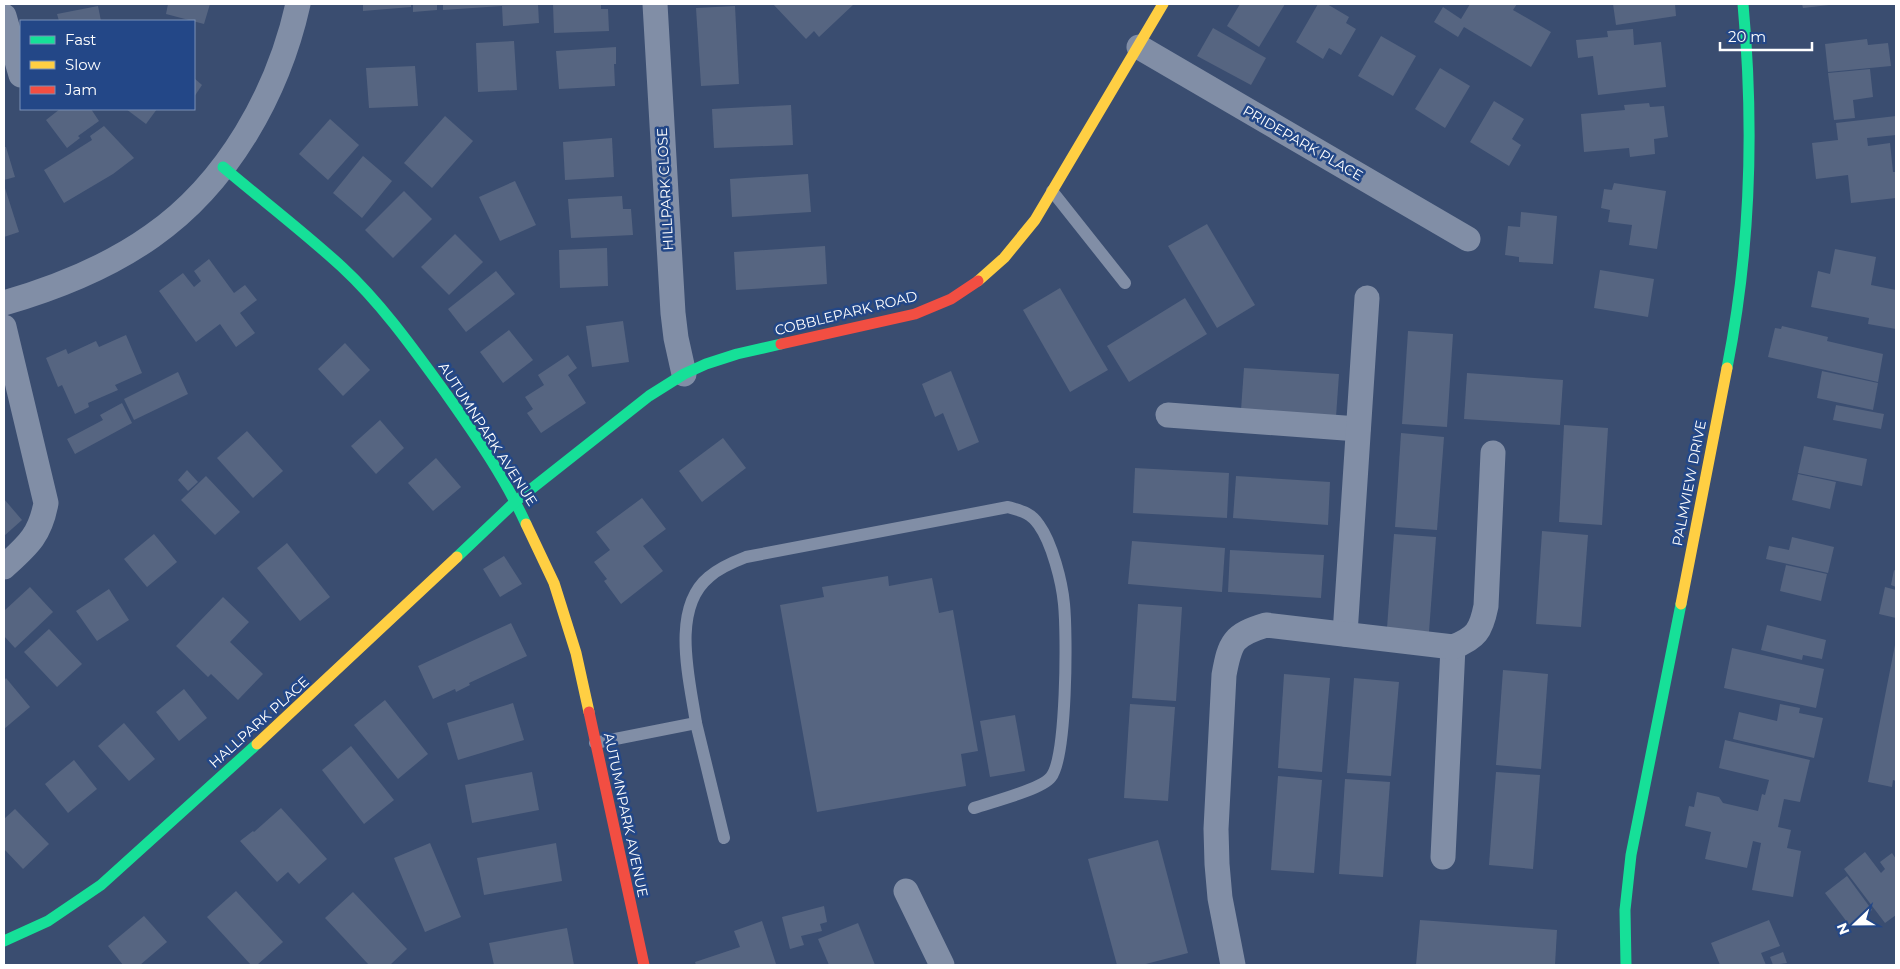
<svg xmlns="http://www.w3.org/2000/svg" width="1900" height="969" viewBox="0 0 1900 969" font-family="Montserrat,sans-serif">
<rect width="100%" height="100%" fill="#3a4d70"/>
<!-- building -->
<g fill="#566581">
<path d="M 168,4 L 210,4 L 204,24 L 166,14 Z"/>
<path d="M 363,4 L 411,4 L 411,7 L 363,11 Z"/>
<path d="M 413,4 L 437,4 L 437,10 L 413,12 Z"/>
<path d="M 443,4 L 538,4 L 539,23 L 503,26 L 502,6 L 443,10 Z"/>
<path d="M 553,4 L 601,4 L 601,9 L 608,9 L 609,31 L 554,33 Z"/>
<path d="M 773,4 L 854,4 L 819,37 L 814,31 L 806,39 Z"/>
<path d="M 1240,4 L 1285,4 L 1259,47 L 1227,26 Z"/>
<path d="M 1318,4 L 1327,4 L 1349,17 L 1346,23 L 1356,29 L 1341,55 L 1329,48 L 1323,59 L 1296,42 Z"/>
<path d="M 1470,4 L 1517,4 L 1513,10 L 1551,32 L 1531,67 L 1464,27 L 1458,37 L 1434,22 L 1443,7 L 1461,19 Z"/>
<path d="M 1613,4 L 1675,4 L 1676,16 L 1616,25 Z"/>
<path d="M 1802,4 L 1829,4 L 1829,5 L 1803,8 Z"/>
<path d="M 98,6 L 101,21 L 59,21 L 57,14 Z"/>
<path d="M 735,6 L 739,84 L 701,86 L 696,8 Z"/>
<path d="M 1213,28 L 1266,58 L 1251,85 L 1197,56 Z"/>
<path d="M 1633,29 L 1634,45 L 1661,42 L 1666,87 L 1598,95 L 1593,56 L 1578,58 L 1576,40 L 1608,37 L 1607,31 Z"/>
<path d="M 1381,36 L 1416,56 L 1393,96 L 1358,76 Z"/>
<path d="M 1867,39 L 1868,45 L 1888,43 L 1891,66 L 1828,72 L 1825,44 Z"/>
<path d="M 514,41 L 517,90 L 478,92 L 476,43 Z"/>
<path d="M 616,47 L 616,64 L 614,64 L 615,86 L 559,89 L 556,51 Z"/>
<path d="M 415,66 L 418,106 L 369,108 L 366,68 Z"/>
<path d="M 1440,68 L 1470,86 L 1445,128 L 1415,109 Z"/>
<path d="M 1870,69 L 1873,97 L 1853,100 L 1855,118 L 1834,120 L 1828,73 Z"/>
<path d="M 194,78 L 202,85 L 194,97 Z"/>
<path d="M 1494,101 L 1524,119 L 1512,139 L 1521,145 L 1509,166 L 1470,142 Z"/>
<path d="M 1649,103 L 1650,107 L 1664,106 L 1668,137 L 1654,139 L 1655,154 L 1630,157 L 1629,148 L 1584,152 L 1581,114 L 1625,110 L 1624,105 Z"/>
<path d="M 791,105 L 793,145 L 714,148 L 712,109 Z"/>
<path d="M 60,109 L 91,109 L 99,121 L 78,136 L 80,138 L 67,148 L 46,120 Z"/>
<path d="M 126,109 L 157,109 L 146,124 Z"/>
<path d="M 445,116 L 473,141 L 432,188 L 404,163 Z"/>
<path d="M 1896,116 L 1896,135 L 1867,138 L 1868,146 L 1890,143 L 1893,172 L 1896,172 L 1896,198 L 1851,203 L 1848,175 L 1816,179 L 1812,143 L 1838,140 L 1836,123 Z"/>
<path d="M 330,119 L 359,145 L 328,180 L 299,154 Z"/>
<path d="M 104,126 L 134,158 L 113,174 L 64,203 L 44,170 L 92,140 L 90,136 Z"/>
<path d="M 612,138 L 614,177 L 565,180 L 563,142 Z"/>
<path d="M 4,147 L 6,147 L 15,177 L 4,180 Z"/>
<path d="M 363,156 L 392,181 L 362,218 L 333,193 Z"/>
<path d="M 808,174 L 811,212 L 732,217 L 730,179 Z"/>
<path d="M 515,181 L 536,225 L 500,241 L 479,197 Z"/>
<path d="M 1614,183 L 1666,191 L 1657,249 L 1629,245 L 1632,225 L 1608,222 L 1610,210 L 1601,208 L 1604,189 L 1612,190 Z"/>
<path d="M 4,185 L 19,232 L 4,237 Z"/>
<path d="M 404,191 L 432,219 L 393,258 L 365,230 Z"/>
<path d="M 622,196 L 623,209 L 631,209 L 633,235 L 571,238 L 568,199 Z"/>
<path d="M 1521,212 L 1557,216 L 1553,264 L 1519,262 L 1519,257 L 1505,255 L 1508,226 L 1520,227 Z"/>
<path d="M 1207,224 L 1255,305 L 1217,328 L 1168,246 Z"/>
<path d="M 455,234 L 483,262 L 449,295 L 421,267 Z"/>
<path d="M 825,246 L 827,284 L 736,290 L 734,252 Z"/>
<path d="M 607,248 L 608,286 L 560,288 L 559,250 Z"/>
<path d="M 1835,249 L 1876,257 L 1871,285 L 1896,290 L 1896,329 L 1868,324 L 1869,318 L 1811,307 L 1818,271 L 1830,274 Z"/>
<path d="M 209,259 L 234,293 L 245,285 L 257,300 L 240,313 L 255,333 L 236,347 L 220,324 L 196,342 L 159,291 L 183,273 L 194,287 L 201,281 L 194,271 Z"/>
<path d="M 1600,270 L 1654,279 L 1648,317 L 1594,308 Z"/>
<path d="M 496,271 L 515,294 L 466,332 L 448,309 Z"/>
<path d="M 1060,288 L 1108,370 L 1070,392 L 1023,310 Z"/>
<path d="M 1185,298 L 1207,334 L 1129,382 L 1107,346 Z"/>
<path d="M 623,321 L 629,362 L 592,367 L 586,326 Z"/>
<path d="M 1782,326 L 1828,337 L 1827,341 L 1883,354 L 1878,382 L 1768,357 L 1775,328 L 1781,329 Z"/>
<path d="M 509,330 L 533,360 L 503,383 L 480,352 Z"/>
<path d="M 1408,331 L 1453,334 L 1447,427 L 1402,424 Z"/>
<path d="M 126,335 L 142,373 L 115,385 L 118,390 L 88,403 L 89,407 L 75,414 L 62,385 L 58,387 L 46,358 L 66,349 L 68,354 L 96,341 L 99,347 Z"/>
<path d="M 345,343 L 370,370 L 343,396 L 318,369 Z"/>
<path d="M 568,355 L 577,368 L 568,375 L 586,403 L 541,433 L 527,413 L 533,409 L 525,397 L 544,385 L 538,375 Z"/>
<path d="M 1244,368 L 1339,374 L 1336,417 L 1241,410 Z"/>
<path d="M 951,371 L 979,442 L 958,451 L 943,413 L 935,417 L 922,384 Z"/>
<path d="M 1822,371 L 1878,383 L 1873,410 L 1817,398 Z"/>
<path d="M 178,372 L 188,394 L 134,420 L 124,399 Z"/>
<path d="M 1467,373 L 1563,380 L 1560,425 L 1464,419 Z"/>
<path d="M 122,403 L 132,423 L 75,454 L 67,439 L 103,420 L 100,415 Z"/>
<path d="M 1836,405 L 1884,414 L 1881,429 L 1833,420 Z"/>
<path d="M 380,420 L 404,448 L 376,474 L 351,446 Z"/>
<path d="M 1564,425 L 1608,428 L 1602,525 L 1559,522 Z"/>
<path d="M 247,431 L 283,471 L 253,498 L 217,458 Z"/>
<path d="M 1401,433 L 1444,437 L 1437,530 L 1395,527 Z"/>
<path d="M 723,438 L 746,468 L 702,502 L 679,471 Z"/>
<path d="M 1804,446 L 1867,459 L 1862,486 L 1798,473 Z"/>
<path d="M 436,458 L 461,487 L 433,511 L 408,483 Z"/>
<path d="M 1135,468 L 1229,473 L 1227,518 L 1133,513 Z"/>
<path d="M 187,470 L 198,482 L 188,491 L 178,480 Z"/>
<path d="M 1798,474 L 1836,482 L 1830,509 L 1792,500 Z"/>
<path d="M 206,476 L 240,512 L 215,535 L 181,500 Z"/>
<path d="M 1236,476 L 1330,482 L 1328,525 L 1233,518 Z"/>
<path d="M 642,498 L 666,529 L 643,546 L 663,571 L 621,604 L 604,581 L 607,579 L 594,562 L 610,550 L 596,532 Z"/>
<path d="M 4,499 L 22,520 L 4,536 Z"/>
<path d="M 1542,531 L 1588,535 L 1581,627 L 1536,624 Z"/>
<path d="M 154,534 L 177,562 L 147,587 L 124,559 Z"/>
<path d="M 1394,534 L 1436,537 L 1429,632 L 1387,628 Z"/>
<path d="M 1792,537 L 1834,547 L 1828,573 L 1766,559 L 1769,546 L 1789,550 Z"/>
<path d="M 1132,541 L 1225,548 L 1222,592 L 1128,584 Z"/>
<path d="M 287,543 L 330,597 L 300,621 L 257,568 Z"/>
<path d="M 1230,550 L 1324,555 L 1321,598 L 1228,592 Z"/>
<path d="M 504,556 L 522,584 L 500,597 L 483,569 Z"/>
<path d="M 1786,565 L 1827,574 L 1821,601 L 1780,591 Z"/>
<path d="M 1894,570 L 1896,571 L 1896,587 L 1891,585 Z"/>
<path d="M 888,576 L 889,586 L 932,578 L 939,613 L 953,610 L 978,751 L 961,754 L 966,786 L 817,812 L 780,605 L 824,597 L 822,587 Z"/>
<path d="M 30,587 L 53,612 L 15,648 L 4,636 L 4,611 Z"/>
<path d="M 1885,587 L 1896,590 L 1896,618 L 1879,614 Z"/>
<path d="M 109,589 L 129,620 L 97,641 L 76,611 Z"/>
<path d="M 223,597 L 249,622 L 230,642 L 263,674 L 238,700 L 211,674 L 208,677 L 176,646 Z"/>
<path d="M 1138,604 L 1182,607 L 1176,701 L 1132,698 Z"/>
<path d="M 511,623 L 527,656 L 469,683 L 470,685 L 456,692 L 455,689 L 433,699 L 418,666 Z"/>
<path d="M 1767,625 L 1826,640 L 1822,659 L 1803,655 L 1802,660 L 1761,650 Z"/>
<path d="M 49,629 L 82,664 L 57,687 L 24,652 Z"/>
<path d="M 1895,645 L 1896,781 L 1893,780 L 1892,787 L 1868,782 Z"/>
<path d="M 1732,648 L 1824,669 L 1816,708 L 1724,688 Z"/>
<path d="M 1503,670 L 1548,674 L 1541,769 L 1496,765 Z"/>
<path d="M 1284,674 L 1330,678 L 1322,772 L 1278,768 Z"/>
<path d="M 6,678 L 30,707 L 4,729 L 4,681 Z"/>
<path d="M 1354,678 L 1399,682 L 1391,776 L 1347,773 Z"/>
<path d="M 184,689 L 207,718 L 179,741 L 156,712 Z"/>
<path d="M 385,700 L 428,754 L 398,779 L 354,725 Z"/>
<path d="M 513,703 L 524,740 L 458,760 L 447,723 Z"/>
<path d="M 1130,704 L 1175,707 L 1168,801 L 1124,798 Z"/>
<path d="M 1780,704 L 1800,708 L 1799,713 L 1823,718 L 1814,758 L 1733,739 L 1739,712 L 1777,721 Z"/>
<path d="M 1015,715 L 1025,771 L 990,777 L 980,721 Z"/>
<path d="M 124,723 L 155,759 L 129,781 L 98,746 Z"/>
<path d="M 1725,740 L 1810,760 L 1800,802 L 1784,799 L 1778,827 L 1791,830 L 1787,848 L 1801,851 L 1793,897 L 1752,890 L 1761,843 L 1753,841 L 1747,868 L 1705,859 L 1711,832 L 1685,826 L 1689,806 L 1694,807 L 1697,792 L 1719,797 L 1723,803 L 1758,811 L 1762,794 L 1765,795 L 1769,780 L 1719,768 Z"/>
<path d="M 351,746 L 394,800 L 364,824 L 322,770 Z"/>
<path d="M 74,760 L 97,789 L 68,813 L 45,784 Z"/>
<path d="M 532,772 L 539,810 L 472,823 L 465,785 Z"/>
<path d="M 1496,772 L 1540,775 L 1533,869 L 1489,865 Z"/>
<path d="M 1278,776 L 1322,780 L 1314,873 L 1271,870 Z"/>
<path d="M 1345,779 L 1390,782 L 1383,877 L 1339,874 Z"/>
<path d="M 281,808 L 327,859 L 299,884 L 288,872 L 277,882 L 240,841 L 253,831 L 254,832 Z"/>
<path d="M 15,809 L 49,844 L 23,869 L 4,849 L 4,819 Z"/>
<path d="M 1158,840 L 1188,953 L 1142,965 L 1117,965 L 1088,859 Z"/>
<path d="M 430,843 L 461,917 L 425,932 L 394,858 Z"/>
<path d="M 556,843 L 562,881 L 484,895 L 477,858 Z"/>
<path d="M 1865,852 L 1881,873 L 1885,869 L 1880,862 L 1892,853 L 1896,859 L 1896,915 L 1885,923 L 1844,869 Z"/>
<path d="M 1847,876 L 1872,910 L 1850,926 L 1825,893 Z"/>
<path d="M 236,891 L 283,942 L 257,965 L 251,965 L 207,917 Z"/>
<path d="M 353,892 L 407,949 L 390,965 L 369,965 L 325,918 Z"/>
<path d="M 824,906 L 827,922 L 820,924 L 822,931 L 801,936 L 804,945 L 790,949 L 782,917 Z"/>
<path d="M 144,916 L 167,942 L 140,965 L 123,965 L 108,946 Z"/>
<path d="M 1420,920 L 1557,930 L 1555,965 L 1416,965 Z"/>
<path d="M 1769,920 L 1780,946 L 1761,953 L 1766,965 L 1720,965 L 1711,943 Z"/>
<path d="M 762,921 L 776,964 L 772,965 L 696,965 L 695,962 L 740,947 L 734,931 Z"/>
<path d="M 858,923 L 875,965 L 829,965 L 818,939 Z"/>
<path d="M 567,928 L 574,965 L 494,965 L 489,943 Z"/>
<path d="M 1783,952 L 1787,963 L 1773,965 L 1770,957 Z"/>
</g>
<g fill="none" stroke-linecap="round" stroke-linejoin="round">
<!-- lane -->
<g stroke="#818ea6" stroke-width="12">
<path d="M 1052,191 L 1125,283"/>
<path d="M 696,723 L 724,838"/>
<path d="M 595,743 L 696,723 C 690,681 670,609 709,577 C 719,568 733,562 746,557 L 1008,507 C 1022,511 1031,513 1039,525 C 1052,543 1062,582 1064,604 C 1067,634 1067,757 1051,777 C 1041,790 991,802 974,808"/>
</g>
<!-- street -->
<g stroke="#818ea6" stroke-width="25">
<path d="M 655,4 L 673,313 L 676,338 L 684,374"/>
<path d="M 4,16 L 21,75"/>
<path d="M 1139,47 L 1468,239"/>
<path d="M 4,303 C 56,288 107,268 152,236 C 228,183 278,93 298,4"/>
<path d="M 4,327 L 46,503 C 40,536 27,546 4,567"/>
<path d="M 1168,415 L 1358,429"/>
<path d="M 1345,634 L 1367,298"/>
<path d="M 1443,857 L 1453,647"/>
<path d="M 906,891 L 942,965"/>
<path d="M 1233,965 L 1220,898 L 1217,864 L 1216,829 L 1224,675 C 1230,642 1233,635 1266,625 L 1453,647 C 1476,638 1481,631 1486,606 L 1493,453"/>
</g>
<!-- fast -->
<g stroke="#16e098" stroke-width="11">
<path d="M 223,167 C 262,200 304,232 342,267 C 382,304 415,351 447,395 C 476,436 505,478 526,524"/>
<path d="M 1727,368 C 1751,248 1754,125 1743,4"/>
<path d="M 457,557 L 516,501 L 649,396 L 684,374 L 706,364 L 737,354 L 781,344"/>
<path d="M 4,941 L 48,921 L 101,885 L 257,744"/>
<path d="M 1626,965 L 1625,910 L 1631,855 L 1681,604"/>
</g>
<!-- slow -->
<g stroke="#ffcf43" stroke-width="11">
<path d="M 978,281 L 1004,258 L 1035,220 L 1163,4"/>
<path d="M 526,524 L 554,583 L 576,653 L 589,712"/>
<path d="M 1681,604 L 1727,368"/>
<path d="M 257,744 L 457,557"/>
</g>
<!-- jam -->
<g stroke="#f24e42" stroke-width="11">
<path d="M 781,344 L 915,314 L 951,299 L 978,281"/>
<path d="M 589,712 L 644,965"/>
</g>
</g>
<g text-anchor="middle" stroke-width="5" stroke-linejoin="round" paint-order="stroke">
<!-- street labels -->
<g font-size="14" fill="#fff" stroke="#234787">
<text transform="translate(1303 143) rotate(30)" y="5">PRIDEPARK PLACE</text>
<text transform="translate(665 189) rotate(-93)" y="5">HILLPARK CLOSE</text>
<text transform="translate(846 313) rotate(-14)" y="5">COBBLEPARK ROAD</text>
<text transform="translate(488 434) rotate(57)" y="5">AUTUMNPARK AVENUE</text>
<text transform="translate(1689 483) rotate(-79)" y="5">PALMVIEW DRIVE</text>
<text transform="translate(259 722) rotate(-42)" y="5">HALLPARK PLACE</text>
<text transform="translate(626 815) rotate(78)" y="5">AUTUMNPARK AVENUE</text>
</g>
</g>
<!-- border -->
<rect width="1900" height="969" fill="none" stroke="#ffffff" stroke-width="10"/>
<!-- legend -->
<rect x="20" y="20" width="175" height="90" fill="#234787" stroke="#7b91b7"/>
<rect x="30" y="36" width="25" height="8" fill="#16e098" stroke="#7b91b7"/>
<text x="65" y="45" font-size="15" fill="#ffffff">Fast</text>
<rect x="30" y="61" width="25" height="8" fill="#ffcf43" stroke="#7b91b7"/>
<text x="65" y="70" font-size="15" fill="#ffffff">Slow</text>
<rect x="30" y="86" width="25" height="8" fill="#f24e42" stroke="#7b91b7"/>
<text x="65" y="95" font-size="15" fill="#ffffff">Jam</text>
<!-- north arrow -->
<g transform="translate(1855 924) rotate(248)" stroke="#234787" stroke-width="4" paint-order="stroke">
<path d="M0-4L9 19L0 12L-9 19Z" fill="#ffffff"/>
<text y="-8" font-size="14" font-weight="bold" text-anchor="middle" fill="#ffffff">N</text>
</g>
<!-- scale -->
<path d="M1720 42v8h92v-8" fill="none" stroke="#ffffff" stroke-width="2.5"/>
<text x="1728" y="42" font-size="15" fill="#ffffff" stroke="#234787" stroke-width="4" paint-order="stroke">20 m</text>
</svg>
